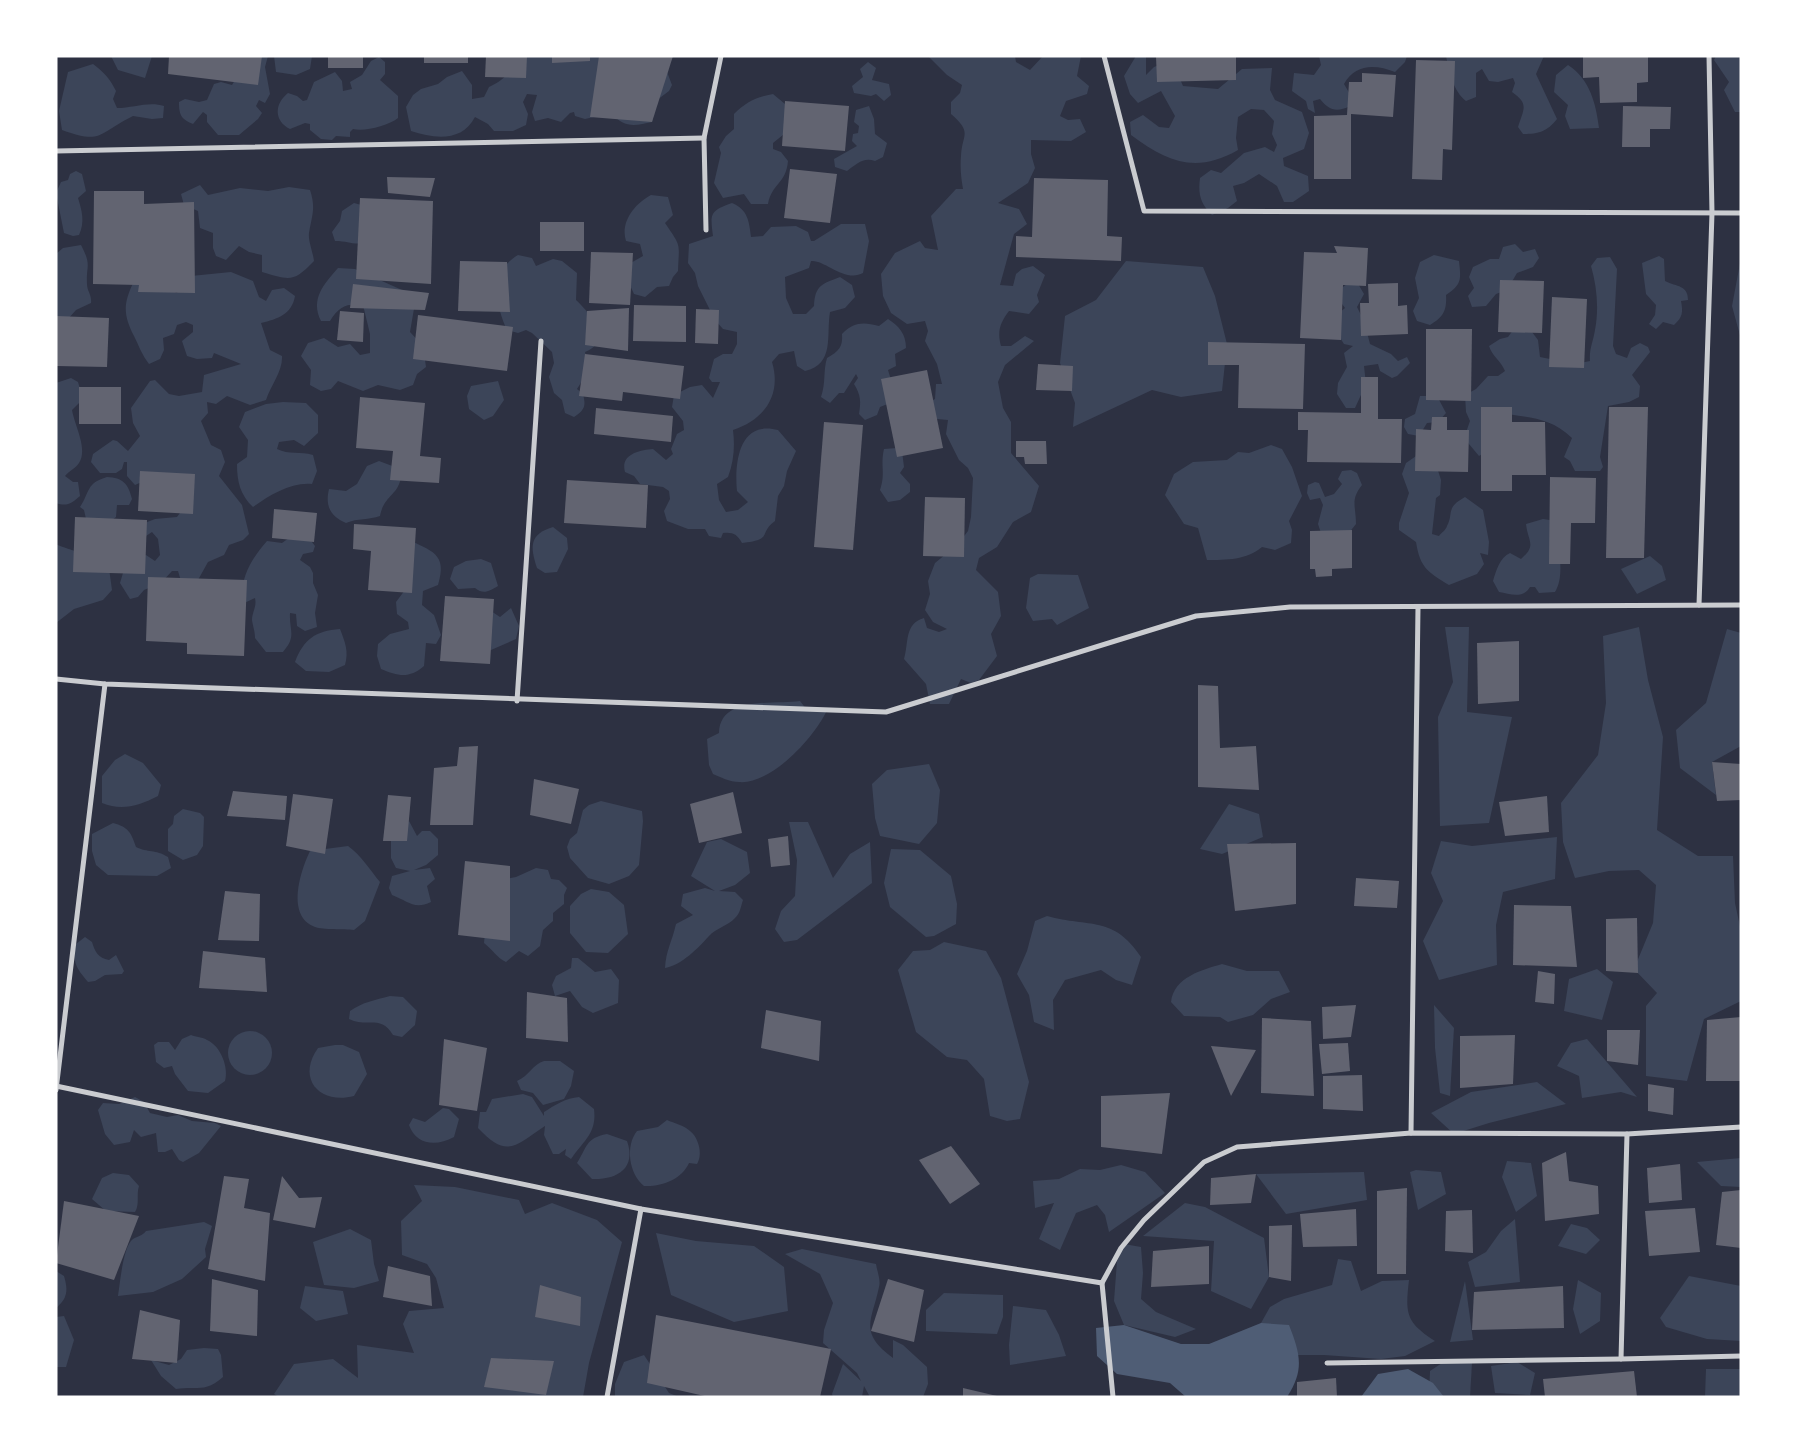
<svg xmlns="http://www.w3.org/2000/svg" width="1797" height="1453" viewBox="0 0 1797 1453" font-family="Lora,serif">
<rect width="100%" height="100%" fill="#2d3142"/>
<!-- green -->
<g fill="#3c4559">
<path d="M 111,56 L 152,56 L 145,78 L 118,70 Z"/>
<path d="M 238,56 L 268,56 L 265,67 L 270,94 L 265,103 L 259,100 L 256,106 L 262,113 L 258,119 L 239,135 L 218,135 L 207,122 L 207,115 L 203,112 L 193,124 C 181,119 179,115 179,102 L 185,99 L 199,102 L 207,100 L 214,84 L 221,82 L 232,85 L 235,80 Z"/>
<path d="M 274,56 L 312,56 L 310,69 L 296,75 L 276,72 Z"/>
<path d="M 519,56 L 661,56 L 672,85 L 669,91 L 657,100 L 652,122 C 635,126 623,128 612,113 L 585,119 L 575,116 L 574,112 L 570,113 L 561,122 L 548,118 L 535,121 L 532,112 L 537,95 L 527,94 L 523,102 L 528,114 L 526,125 L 513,131 L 494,131 L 488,124 L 475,117 C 462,142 435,139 411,131 L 406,107 L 413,95 L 421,89 L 438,84 L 447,77 L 462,71 L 472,85 L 472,99 L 484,97 L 489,87 C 505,80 511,71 519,56 Z"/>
<path d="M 928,56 L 1015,56 L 1016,62 L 1030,70 L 1043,56 L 1081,56 L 1077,76 L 1089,86 L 1087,94 L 1066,101 L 1060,116 L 1068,120 L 1080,119 L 1086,132 L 1071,141 L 1031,140 L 1031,154 L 1035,168 L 1028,183 L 998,203 L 1019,209 L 1027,224 L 1014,234 L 1000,285 L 1013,286 L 1016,274 L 1022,269 L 1033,266 L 1045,275 L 1037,295 L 1039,302 L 1029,314 L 1009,311 C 1000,323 997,331 1001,346 L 1011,346 L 1025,336 L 1034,341 L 1005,365 L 998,382 L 1003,408 L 1011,422 L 1011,453 L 1039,486 L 1031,512 L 1013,522 L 997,547 L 979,558 L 976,570 L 998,592 L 1001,616 L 991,634 L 997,656 L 979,680 L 971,683 L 961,679 L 949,704 L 930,704 L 926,684 L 904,659 C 909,642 904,624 924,618 L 927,628 L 939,632 L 947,629 L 933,622 L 925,610 L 930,594 L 928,581 L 935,563 L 958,544 L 968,531 L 971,517 L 973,478 L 968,468 L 959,460 L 946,434 L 948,420 L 927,418 L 927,403 L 935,399 L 936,384 L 942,384 L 937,364 L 925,341 L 928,331 L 925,321 L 907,324 L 891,313 L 883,296 L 881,274 L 895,253 L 920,241 L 925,248 L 938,250 L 931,216 L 956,189 L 963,189 C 961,178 960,167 961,156 C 962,134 973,133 951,114 L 951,102 L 960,93 L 962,85 L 947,75 Z"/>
<path d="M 1136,56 L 1146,56 L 1146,75 L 1154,67 L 1164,63 L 1177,72 L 1183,86 L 1218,89 L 1242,69 L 1272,68 L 1270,90 L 1275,100 L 1302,112 L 1309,133 L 1304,149 L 1283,158 L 1284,166 L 1308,176 L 1309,191 L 1293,202 L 1284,202 L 1277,186 L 1259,174 L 1244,183 L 1233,186 L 1237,201 L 1228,208 L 1212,215 C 1200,203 1198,194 1200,178 L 1211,170 L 1221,173 L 1244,153 L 1265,147 L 1274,152 L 1277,145 L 1272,134 L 1274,121 L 1264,110 L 1251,109 L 1238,117 L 1236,138 L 1238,150 C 1196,174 1167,162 1131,135 L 1130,122 L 1143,115 L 1159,127 L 1169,128 L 1175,116 L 1161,91 L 1138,103 L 1130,94 L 1124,76 Z"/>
<path d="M 1319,56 L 1407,56 L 1405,62 L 1395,72 C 1375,64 1355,64 1344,84 L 1351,96 L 1350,106 C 1336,113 1329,110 1320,99 L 1313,101 L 1315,113 L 1308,109 L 1306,101 L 1292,91 L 1294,73 L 1314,75 L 1321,65 Z"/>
<path d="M 1446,56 L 1544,56 L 1536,74 L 1557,119 C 1547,132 1538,134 1523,134 L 1518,127 C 1524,108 1529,104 1512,92 L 1515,83 L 1513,78 L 1498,82 L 1489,81 L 1482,69 L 1476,73 L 1476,97 L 1466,101 C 1453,91 1449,71 1446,56 Z"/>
<path d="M 1716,56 L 1741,56 L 1741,112 L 1735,112 L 1724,90 L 1729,82 L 1714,60 Z"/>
<path d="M 379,57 L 385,62 L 385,74 L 380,80 L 398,96 L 398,118 C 388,126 364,132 353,129 L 350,132 L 350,137 L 336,136 L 332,140 L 321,139 L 310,130 L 310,124 L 305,123 L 290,129 C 274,121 274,104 288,93 L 297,96 L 303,101 L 307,100 L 314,82 L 335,72 L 342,81 L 343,91 L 352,89 L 350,82 L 362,75 L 371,61 Z"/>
<path d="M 868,62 L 876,68 L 872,80 L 889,84 L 891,95 L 884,101 L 876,94 L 871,96 L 854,93 L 852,86 L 863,77 L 860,69 Z"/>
<path d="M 93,64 C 104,72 110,79 116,91 L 113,99 L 117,108 C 133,108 149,101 164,106 L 163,118 L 152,119 L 133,116 C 98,133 103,145 62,130 L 59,111 L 68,72 Z"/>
<path d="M 1568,65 C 1590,79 1596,104 1599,128 L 1570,129 L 1565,116 L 1568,105 L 1554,92 L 1556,75 Z"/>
<path d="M 773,94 L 791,109 L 794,126 L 773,143 L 773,149 L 781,152 L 788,161 C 786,184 772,183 768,204 L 751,204 L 744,194 L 723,198 L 714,183 L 721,153 L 719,147 L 726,136 L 734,129 L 734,114 C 746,102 756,97 773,94 Z"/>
<path d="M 869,106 L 874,119 L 875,134 L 887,143 L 883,157 L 875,161 C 863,157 857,164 847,171 L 835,167 L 834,159 L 857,146 L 852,141 L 853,134 L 858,133 L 859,126 L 854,122 L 856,110 Z"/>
<path d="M 76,171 L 82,174 L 86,191 L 78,198 C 82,211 85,222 79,235 L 73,236 L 64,233 L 56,193 L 61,182 L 68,180 L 70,174 Z"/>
<path d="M 200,185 L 208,195 L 240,188 L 268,191 L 289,187 L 310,190 C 316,208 312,215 309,233 C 308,241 313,252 314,261 C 293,283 290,280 262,272 L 262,255 L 249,252 L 239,246 L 226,260 L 216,256 L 213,248 L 213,233 L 200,228 L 198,211 L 184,205 L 181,194 Z"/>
<path d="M 651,195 L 668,197 L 673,215 L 665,223 C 682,248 679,242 678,271 L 673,277 L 669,286 L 657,287 L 645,297 L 634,294 L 628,281 L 629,264 L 643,256 L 640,244 L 626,241 C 620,223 634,204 651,195 Z"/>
<path d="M 354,203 L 365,206 L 369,242 C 353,246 350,241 335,241 L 332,232 L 340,221 L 342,211 Z"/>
<path d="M 732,203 C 748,210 749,221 751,237 L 763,236 L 771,227 L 796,226 L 808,232 L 811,241 L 814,241 L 841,224 L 865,224 L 869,241 L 863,273 C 845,283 824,259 811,261 L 809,268 L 785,277 L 786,298 L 793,314 L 806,314 L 814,306 C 815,285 822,284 840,277 L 852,285 L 855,297 L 845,308 L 830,312 C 826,336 835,364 805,371 L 797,366 L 794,351 L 779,354 L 772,362 C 782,395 764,420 733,430 C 735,446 734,461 728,477 L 717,484 L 719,500 L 726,512 L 738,510 L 748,502 L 737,491 C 735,472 736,433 762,429 C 767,428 773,429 778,430 L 796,451 L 787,471 L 784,486 L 778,496 L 775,521 C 758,533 774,540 742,543 C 737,534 733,532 723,533 L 721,538 L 709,536 L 705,529 L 688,529 L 667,521 L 664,511 L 670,499 L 669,491 L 663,487 L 640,484 L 634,476 L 625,472 C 620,454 640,450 653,449 L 666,460 L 673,454 L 671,449 L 677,434 L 684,430 L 683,421 L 672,407 L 674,395 L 690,387 L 702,385 L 713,398 L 720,382 L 712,382 L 709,378 L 714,359 L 723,354 L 732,354 L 737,344 L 737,332 L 723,329 L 715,320 L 698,286 L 695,273 L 688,263 L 689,244 L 713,236 C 710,213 710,211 732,203 Z"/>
<path d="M 1515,244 L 1523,252 L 1535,249 L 1539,258 L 1533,267 L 1517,273 L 1507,290 L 1496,294 L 1486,306 L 1472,307 L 1468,296 L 1474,288 L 1469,277 L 1473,267 L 1490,259 L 1499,259 L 1503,247 Z"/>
<path d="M 81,245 C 92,266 86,264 87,284 C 87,291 92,295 91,303 L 76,310 L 67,320 L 56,321 L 56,254 L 63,248 Z"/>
<path d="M 518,255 L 532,258 L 536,266 L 553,259 L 562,261 L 577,273 L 576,300 C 589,312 614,341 585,352 C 589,367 585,377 577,389 L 583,394 C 586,406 585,410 574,417 L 565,413 L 562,400 L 554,393 L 549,377 L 554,363 L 552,352 L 532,333 L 526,330 L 518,333 L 507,330 C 495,305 490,271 518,255 Z"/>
<path d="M 1434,255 L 1459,261 C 1461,280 1462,284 1446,295 C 1447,311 1443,317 1430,325 L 1417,321 L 1413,311 L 1419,298 L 1415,278 L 1420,262 Z"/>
<path d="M 1659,256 L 1664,259 L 1665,281 C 1677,287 1688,285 1688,300 L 1681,301 C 1683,312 1683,317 1674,325 L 1663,322 L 1656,329 L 1649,324 L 1655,315 L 1656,305 L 1646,294 L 1642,263 Z"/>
<path d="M 1610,257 L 1617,269 L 1613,346 L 1616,354 L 1627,358 L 1631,348 L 1640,343 L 1648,347 L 1650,352 L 1632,375 L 1640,386 L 1639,397 L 1629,402 L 1608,406 L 1600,457 L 1603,467 L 1600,471 L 1575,471 L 1570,461 L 1564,457 L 1572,438 C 1547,414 1525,419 1494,411 L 1486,452 L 1479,456 L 1464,438 L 1470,421 L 1466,412 L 1465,395 L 1476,389 L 1488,376 L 1498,376 L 1505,371 C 1501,361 1492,356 1489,346 L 1500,339 L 1508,337 L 1516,326 L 1526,324 L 1538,340 L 1540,357 L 1575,364 L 1590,361 C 1589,349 1593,342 1595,330 C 1599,309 1597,287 1591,266 L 1597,258 Z"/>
<path d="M 1741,258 L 1741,339 L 1732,306 Z"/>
<path d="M 1126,261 L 1203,267 L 1215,296 L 1227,344 L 1222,391 L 1181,397 L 1152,390 L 1073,427 L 1075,403 L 1060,363 L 1065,316 L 1096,300 Z"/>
<path d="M 338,268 L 355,269 L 411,294 L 415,303 L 410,332 L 423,346 L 426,367 L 417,374 L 413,385 L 400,390 L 378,385 L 363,391 L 338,381 L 331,389 L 321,391 L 310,385 L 311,370 L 301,356 L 308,343 L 324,338 L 338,347 L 350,344 L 360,355 L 370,353 L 370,334 L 363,305 C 347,303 339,306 330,321 L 321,321 C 310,299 324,284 338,268 Z"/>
<path d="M 231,272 L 253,281 L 259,297 L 266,301 L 272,290 L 284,288 L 295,296 C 292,314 278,319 261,323 L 270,350 L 282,356 C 283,371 271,385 266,400 L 250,405 L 227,396 L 216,404 L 207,402 L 208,413 L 201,421 L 211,445 L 221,450 L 225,462 L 219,476 L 242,505 L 249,534 L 243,540 L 229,545 L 224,555 L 208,562 L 198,580 L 181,581 L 178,571 L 172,571 L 161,583 L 144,590 L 138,597 L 130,599 L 120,583 L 125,566 L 146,555 L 155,561 L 160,555 L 158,539 L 152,532 L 143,538 L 137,526 L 155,519 L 177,517 L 185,506 L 146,480 L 135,485 L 127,476 L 127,462 L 124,462 L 122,469 L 116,473 L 100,473 L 91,462 L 93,454 L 113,440 L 117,441 L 128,451 L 140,436 L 133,423 L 131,408 L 150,381 L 155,380 L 169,394 L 179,396 L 202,392 L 204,375 L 241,364 L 214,353 L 212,358 L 197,359 L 187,356 L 182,341 L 193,332 L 193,325 L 186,322 L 177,325 L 174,334 L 163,338 L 164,350 L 160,359 L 149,364 C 142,355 139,346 134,336 C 123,314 123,304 134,281 L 165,281 L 176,293 L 190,286 L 191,276 Z"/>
<path d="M 1350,282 L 1357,282 L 1364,294 L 1357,307 L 1364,321 L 1370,344 L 1391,354 L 1398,361 L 1407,357 L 1410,363 L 1397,376 L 1392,378 L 1380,371 L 1378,364 L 1364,366 L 1366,384 L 1355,408 L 1346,408 L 1337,394 L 1338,383 L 1347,367 L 1344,353 L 1353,346 L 1344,344 L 1337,333 L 1338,314 L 1345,308 L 1340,301 L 1340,289 Z"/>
<path d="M 888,319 C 899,326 906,334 906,348 L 895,354 L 896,366 L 888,370 L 892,383 L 890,403 L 880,407 L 877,415 L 865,420 L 859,414 C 861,402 861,395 854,384 L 858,378 L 856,374 L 844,393 L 839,393 L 830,403 L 821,397 C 826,383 823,371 827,358 C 839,351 843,347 842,334 C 854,322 863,322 879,326 Z"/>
<path d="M 71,378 L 78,382 L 83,399 L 72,410 C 75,427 88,449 79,463 C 76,468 69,471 65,476 L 73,482 L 78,482 L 80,496 C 72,503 67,507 56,503 L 56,383 Z"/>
<path d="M 498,381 L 504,400 L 493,416 L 484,420 L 469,409 L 467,396 L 471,386 Z"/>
<path d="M 1420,396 L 1437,396 L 1446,413 L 1438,422 L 1427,423 L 1419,436 L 1408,434 L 1404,427 L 1405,419 L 1415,414 Z"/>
<path d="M 283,402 L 306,403 L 318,415 L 318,433 L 304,446 L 294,440 L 279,442 L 277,449 C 289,455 300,451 313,455 L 317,471 L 312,484 C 291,482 270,495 253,507 C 240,495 237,481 237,464 L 247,457 L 248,440 L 239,427 L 245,412 L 266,404 Z"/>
<path d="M 1271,445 L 1282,449 L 1292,467 L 1302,496 L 1289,521 L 1292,530 L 1291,543 L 1275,550 L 1262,547 C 1247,560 1226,560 1207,560 L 1198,528 L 1184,524 L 1165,495 L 1174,474 L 1193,462 L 1227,460 L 1238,452 L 1249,453 Z"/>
<path d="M 897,448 L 902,451 L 904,467 L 900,473 L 910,484 L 910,492 L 900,500 L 888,502 L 880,490 C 886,473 880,466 884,449 Z"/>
<path d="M 1419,454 L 1433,455 L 1441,480 L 1440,495 L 1436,498 L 1432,534 L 1439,536 C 1441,533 1446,530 1447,526 C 1454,513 1445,508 1465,497 L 1483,510 L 1489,542 L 1488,555 L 1480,553 L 1484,564 L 1477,574 L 1449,585 C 1428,572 1420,568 1416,542 L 1399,530 L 1399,523 L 1409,493 L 1402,474 L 1406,463 Z"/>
<path d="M 379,461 L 395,467 L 401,477 C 398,496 384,495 380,516 C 369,520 358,518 346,523 C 330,516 325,506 329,489 L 346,491 L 357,484 L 367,466 Z"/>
<path d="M 1351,470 L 1357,473 L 1362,485 C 1350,500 1356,506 1356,524 L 1348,534 L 1322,536 L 1318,524 L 1323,505 L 1320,498 L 1310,500 L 1307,493 L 1308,485 L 1315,482 L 1319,483 L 1325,497 L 1334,494 L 1342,484 L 1338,479 L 1342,471 Z"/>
<path d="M 107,477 C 123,478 128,483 132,499 L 129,505 L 117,505 L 116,517 L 112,520 L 86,519 L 84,510 L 80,507 C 90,492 86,483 107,477 Z"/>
<path d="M 1543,519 L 1556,521 C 1557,543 1566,575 1555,592 L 1539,593 L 1535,587 L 1530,587 C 1523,599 1510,594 1499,592 L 1493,581 C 1496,571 1500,557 1510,553 L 1521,559 C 1537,545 1528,542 1526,524 Z"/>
<path d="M 553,527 L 567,538 L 568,549 L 557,572 L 545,573 L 537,568 C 530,547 529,534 553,527 Z"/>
<path d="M 306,534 L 315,546 L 313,552 L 303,554 L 300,560 L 310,567 L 313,573 L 313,583 L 318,595 L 315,613 L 317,627 L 305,631 L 297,626 L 296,614 L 290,613 C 289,631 297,636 283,652 L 266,652 L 255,638 C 255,631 253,627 252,620 C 252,612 257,607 255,598 L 242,604 C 240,578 250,561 267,541 L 282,543 L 293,535 Z"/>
<path d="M 407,539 C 431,551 448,553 438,585 L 423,591 L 422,605 L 434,615 L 441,635 L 436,644 L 426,643 L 424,666 C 409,679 398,676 381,669 L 377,656 L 378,644 L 390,634 L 409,629 L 408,622 L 397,614 L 396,602 L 405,590 Z"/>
<path d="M 56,544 C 60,547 99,558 108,561 L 112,590 L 103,600 L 74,609 L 56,623 Z"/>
<path d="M 1650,556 L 1662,566 L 1666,580 L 1637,594 L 1621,569 Z"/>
<path d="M 481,559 L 491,563 L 498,586 C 489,591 484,595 475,588 L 458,589 L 450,579 L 454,567 L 466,561 Z"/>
<path d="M 1038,574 L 1078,575 L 1089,608 L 1057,625 L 1052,619 L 1033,621 L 1026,608 L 1030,578 Z"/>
<path d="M 511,608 L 519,626 L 516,639 L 491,650 L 484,649 L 488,609 L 500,617 Z"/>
<path d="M 1445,627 L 1469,627 L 1467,712 L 1512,717 L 1489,823 L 1440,826 L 1438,717 L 1453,682 Z"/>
<path d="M 1639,627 L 1648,680 L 1663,737 L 1657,830 L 1698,856 L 1733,856 L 1735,903 L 1741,931 L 1741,1001 L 1704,1019 L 1687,1081 L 1646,1076 L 1646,1006 L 1657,993 L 1634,969 L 1653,923 L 1656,885 L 1639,870 L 1609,871 L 1575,878 L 1563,842 L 1561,803 L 1598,755 L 1606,703 L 1603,636 Z"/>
<path d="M 340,629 C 345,642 349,651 345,665 L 329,672 L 306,671 L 295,662 C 304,639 315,631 340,629 Z"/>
<path d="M 1727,629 L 1741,633 L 1741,746 L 1712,762 L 1716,795 L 1680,768 L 1676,730 L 1706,703 Z"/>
<path d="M 800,701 L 807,710 L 827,710 C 815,737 771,785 739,782 C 730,782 720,777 713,774 L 709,765 L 707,739 L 719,733 C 720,695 775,705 800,701 Z"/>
<path d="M 125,754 L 143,763 L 161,785 L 158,796 C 139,806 121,811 102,803 L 102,776 L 115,760 Z"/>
<path d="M 929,764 L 940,790 L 937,823 L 919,844 L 880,836 L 875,818 L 872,784 L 887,770 Z"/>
<path d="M 601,801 L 642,811 L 643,821 L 639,865 L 629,876 L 609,884 L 588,878 L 570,858 L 567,847 L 570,839 L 577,833 L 583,810 L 589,805 Z"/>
<path d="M 1229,804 L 1259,814 L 1263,837 L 1222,854 L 1200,849 Z"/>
<path d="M 183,809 L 200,813 L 204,817 L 203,846 L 197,855 L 183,860 L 168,851 L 168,829 L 173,824 L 174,816 Z"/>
<path d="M 409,821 L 417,836 L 422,831 L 430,831 L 438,839 L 438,855 L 426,865 L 414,870 L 430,868 L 435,879 L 427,886 L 431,902 C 414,910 408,901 392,895 L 389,888 L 392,876 L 410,871 L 396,868 L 391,858 L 391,837 Z"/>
<path d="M 789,822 L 808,822 L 833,878 L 850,854 L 870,842 L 872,883 L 797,940 L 784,942 L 775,929 L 781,911 L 795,896 L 797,860 Z"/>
<path d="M 113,823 C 128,827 131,832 136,847 C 148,853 155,849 168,857 L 171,868 L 157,876 L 108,875 L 96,865 L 92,851 L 92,834 Z"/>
<path d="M 1557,837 L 1555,879 L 1503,892 L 1496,925 L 1497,965 L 1439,980 L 1423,941 L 1443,901 L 1431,873 L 1441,841 L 1472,846 Z"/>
<path d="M 721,839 L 747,852 L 750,873 L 735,885 L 719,891 L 735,892 L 743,900 C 741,906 740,914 735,918 C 728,926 716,928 709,936 C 698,948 682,965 665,968 C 666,950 672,942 676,924 L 693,915 L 681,906 L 683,894 L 705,888 L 715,891 L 691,876 L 707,842 Z"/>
<path d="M 348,846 C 361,855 370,870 380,882 L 365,921 L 354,930 C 344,929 323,930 315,927 C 286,916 300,872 310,851 Z"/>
<path d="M 891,849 L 920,850 L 951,876 L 957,904 L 956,924 L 934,936 L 926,937 L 890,907 L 884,883 Z"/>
<path d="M 536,868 L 548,870 L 551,879 L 559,880 L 567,888 L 564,895 L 564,904 L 553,913 L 553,921 L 543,930 L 540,946 L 528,956 L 519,951 L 506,962 C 497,958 492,949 484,943 L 490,882 L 516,877 Z"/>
<path d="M 591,889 L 609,892 L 624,905 L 628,934 L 608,953 L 586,952 L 570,933 L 570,906 L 581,894 Z"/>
<path d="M 1047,916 C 1090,928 1113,915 1141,957 L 1132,985 L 1116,980 L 1101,970 L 1065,980 L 1053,1000 L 1054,1030 L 1034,1022 L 1029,995 L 1017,974 L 1027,951 L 1035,921 Z"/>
<path d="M 85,937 L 92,942 C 95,952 98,958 109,960 L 116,955 L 124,971 L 122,974 L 105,975 L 95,981 L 88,982 C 76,968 72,962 76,944 Z"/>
<path d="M 944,942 L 986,951 L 1001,978 L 1029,1082 L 1020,1119 L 1007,1121 L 990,1116 L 984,1079 L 967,1060 L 947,1057 L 916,1032 L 898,970 L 913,951 L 930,950 Z"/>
<path d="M 572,958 L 578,958 L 595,972 L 611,969 L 619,980 L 618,1003 L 593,1013 L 582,1007 L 570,991 L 555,996 L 552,985 L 556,976 L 571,968 Z"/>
<path d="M 1222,964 L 1247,971 L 1279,971 L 1290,992 L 1271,999 L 1253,1015 L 1228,1022 L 1220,1017 L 1184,1016 L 1171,1002 C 1174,977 1202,970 1222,964 Z"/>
<path d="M 1597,969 L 1613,982 L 1602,1020 L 1564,1011 L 1569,979 Z"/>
<path d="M 390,996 L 403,997 L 417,1011 L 415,1025 L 402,1037 L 393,1035 C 381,1014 368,1028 349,1019 L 350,1011 C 363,1002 375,1000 390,996 Z"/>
<path d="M 1434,1005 L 1454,1028 L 1450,1096 L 1440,1093 L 1435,1048 Z"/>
<circle cx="250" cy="1053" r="22"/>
<path d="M 191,1035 C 196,1037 203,1037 207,1040 C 221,1046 229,1068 225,1081 L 208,1093 L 188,1091 L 175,1074 L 172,1066 L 164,1068 L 156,1062 L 154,1045 L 158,1042 L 169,1042 L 175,1050 L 182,1039 Z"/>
<path d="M 1587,1039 L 1637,1097 L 1621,1092 L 1582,1098 L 1579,1076 L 1557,1066 L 1571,1043 Z"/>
<path d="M 335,1045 L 343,1045 L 359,1052 L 367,1074 L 354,1096 C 320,1105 296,1079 318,1048 Z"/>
<path d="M 544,1061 L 560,1061 L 574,1071 L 571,1086 L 564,1099 L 543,1105 L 533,1093 L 521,1090 L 517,1081 C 529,1076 533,1064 544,1061 Z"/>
<path d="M 1537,1082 L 1566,1104 L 1489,1123 L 1454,1134 L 1431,1113 L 1471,1092 Z"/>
<path d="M 523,1094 L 532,1097 L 544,1116 L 544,1112 C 555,1105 566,1098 579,1097 L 594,1109 C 597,1133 584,1140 571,1159 L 565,1155 L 566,1149 L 559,1154 L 553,1154 L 544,1135 L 545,1126 C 515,1146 507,1159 478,1128 L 480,1112 L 486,1112 L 492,1099 Z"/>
<path d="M 135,1097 L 144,1102 L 150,1113 L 167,1117 L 178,1115 L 192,1121 L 215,1123 L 221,1126 L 199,1153 L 183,1162 L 179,1160 L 172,1149 L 165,1152 L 158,1152 L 156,1133 L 141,1137 L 134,1130 L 130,1142 L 114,1145 L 105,1134 L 98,1110 L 103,1103 L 119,1104 Z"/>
<path d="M 443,1108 L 449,1109 L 459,1119 L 454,1137 C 436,1147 416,1145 409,1125 L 413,1118 L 425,1122 Z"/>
<path d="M 667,1120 C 674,1123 685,1126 690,1131 C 699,1138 703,1155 697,1164 L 689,1163 C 682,1179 662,1187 644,1186 C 629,1174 625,1146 637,1131 L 658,1127 Z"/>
<path d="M 607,1134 L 627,1141 C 637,1169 616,1180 592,1179 L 577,1163 C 587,1148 585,1138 607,1134 Z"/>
<path d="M 1741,1158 L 1741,1187 L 1721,1186 L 1697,1162 Z"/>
<path d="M 1507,1161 L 1531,1163 L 1537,1196 L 1516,1212 L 1502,1177 Z"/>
<path d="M 1121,1165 L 1145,1172 L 1165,1193 L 1109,1232 L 1105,1215 L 1097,1205 L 1076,1213 L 1060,1250 L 1039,1239 L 1054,1203 L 1035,1208 L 1033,1181 L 1059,1179 L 1080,1169 L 1100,1170 Z"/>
<path d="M 1416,1170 L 1441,1172 L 1446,1194 L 1418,1210 L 1410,1172 Z"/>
<path d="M 1364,1172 L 1367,1200 L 1286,1214 L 1256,1174 Z"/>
<path d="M 113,1173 L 129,1175 L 139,1186 C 136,1195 140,1204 135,1212 L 106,1211 L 92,1199 L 102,1178 Z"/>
<path d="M 414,1185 L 455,1187 L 519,1200 L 525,1214 L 552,1203 L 597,1220 L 622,1242 L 589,1363 L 583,1397 L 279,1397 L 274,1394 L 294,1364 L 333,1359 L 358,1378 L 357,1345 L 414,1353 L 403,1324 L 409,1311 L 444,1308 L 436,1278 L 427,1264 L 402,1255 L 401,1221 L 422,1201 Z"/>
<path d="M 1185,1203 L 1205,1207 L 1264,1238 L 1269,1277 L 1251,1309 L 1211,1291 L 1214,1241 L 1143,1236 Z"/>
<path d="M 1515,1219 L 1520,1282 L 1475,1287 L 1468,1262 L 1486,1252 L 1501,1231 Z"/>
<path d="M 204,1222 L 212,1226 L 205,1249 L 206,1257 L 182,1279 L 153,1292 L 118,1296 C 120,1284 123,1246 133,1239 C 138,1236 142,1236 146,1231 Z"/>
<path d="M 1571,1224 L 1587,1228 L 1600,1240 L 1586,1254 L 1558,1246 Z"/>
<path d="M 350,1229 L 371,1240 L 374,1264 L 379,1281 L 354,1288 L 324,1285 L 313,1242 Z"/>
<path d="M 656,1233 L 696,1241 L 754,1246 L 784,1267 L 788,1311 L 734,1322 L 671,1295 Z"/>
<path d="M 1124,1244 L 1141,1247 L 1143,1273 L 1141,1299 L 1156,1312 L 1196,1329 L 1175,1337 L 1124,1325 L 1114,1301 L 1117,1261 Z"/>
<path d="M 802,1249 L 876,1264 C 877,1271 881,1280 879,1287 C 872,1321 858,1332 893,1358 L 893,1340 L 903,1345 L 927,1367 L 928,1384 L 923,1397 L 870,1397 L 864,1386 L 862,1397 L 833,1397 L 832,1394 L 843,1364 L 861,1381 L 857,1373 L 823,1343 L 824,1330 L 833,1303 L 820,1274 L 785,1254 Z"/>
<path d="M 1338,1259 L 1351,1261 L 1361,1291 L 1382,1281 L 1409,1280 C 1405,1314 1406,1322 1435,1341 L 1405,1356 L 1381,1359 L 1324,1355 L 1272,1355 L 1261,1323 L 1270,1307 L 1284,1299 L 1332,1285 Z"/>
<path d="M 56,1271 L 64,1276 C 68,1290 68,1298 56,1308 Z"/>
<path d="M 1689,1276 L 1741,1286 L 1741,1341 L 1707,1339 L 1666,1327 L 1660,1318 Z"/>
<path d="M 1578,1280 L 1601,1293 L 1600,1321 L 1580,1334 L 1573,1309 Z"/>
<path d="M 1465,1281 L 1473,1340 L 1450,1342 Z"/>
<path d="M 305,1286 L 343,1291 L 348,1314 L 316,1321 L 300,1308 Z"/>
<path d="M 944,1293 L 1003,1295 L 1003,1317 L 997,1334 L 926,1331 L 926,1310 Z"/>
<path d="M 1013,1306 L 1046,1310 L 1059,1335 L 1066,1356 L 1010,1365 L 1009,1345 Z"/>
<path d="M 64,1316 L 74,1340 L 66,1367 L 56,1367 L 56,1317 Z"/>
<path d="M 204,1348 L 218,1349 L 221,1355 L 223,1377 C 205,1393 197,1386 176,1389 L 161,1376 L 151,1360 L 169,1365 L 181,1359 L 187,1350 Z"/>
<path d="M 644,1355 L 669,1393 L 679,1397 L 615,1397 L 615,1384 L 624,1362 Z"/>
<path d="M 1448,1359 L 1472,1363 L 1470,1397 L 1429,1397 L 1430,1371 Z"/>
<path d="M 1517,1362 L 1535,1373 L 1530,1395 L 1495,1393 L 1491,1366 Z"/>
<path d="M 1706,1369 L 1741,1369 L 1741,1397 L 1705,1397 Z"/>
</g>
<!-- water -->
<g fill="#4f5d75">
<path d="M 1261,1323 L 1289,1325 C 1300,1353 1305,1370 1287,1397 L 1186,1397 L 1170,1383 L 1117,1374 L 1097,1356 L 1096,1328 L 1124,1325 L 1181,1344 L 1209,1344 Z"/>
<path d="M 1408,1369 L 1433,1383 L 1444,1397 L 1361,1397 L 1378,1374 Z"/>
</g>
<!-- building -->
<g fill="#626471">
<path d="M 169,56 L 262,56 L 258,85 L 168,74 Z"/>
<rect x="328" y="56" width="35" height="12"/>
<rect x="424" y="56" width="44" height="7"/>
<path d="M 486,56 L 527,56 L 526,78 L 485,77 Z"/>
<path d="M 552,56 L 590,56 L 590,61 L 552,63 Z"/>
<path d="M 599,56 L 673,56 L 652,122 L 590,117 Z"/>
<path d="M 1156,56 L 1236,56 L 1236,80 L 1157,82 Z"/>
<path d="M 1583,56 L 1648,56 L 1648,82 L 1637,83 L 1637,102 L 1600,103 L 1599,77 L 1583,78 Z"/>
<path d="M 1416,60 L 1455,61 L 1452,150 L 1443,149 L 1442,180 L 1412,179 Z"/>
<path d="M 1362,73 L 1396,75 L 1393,117 L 1351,114 L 1351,179 L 1314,179 L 1314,116 L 1347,115 L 1349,82 L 1362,82 Z"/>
<path d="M 785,101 L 849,106 L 845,151 L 782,146 Z"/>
<path d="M 1623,106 L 1671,107 L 1670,129 L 1650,129 L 1650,147 L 1622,147 Z"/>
<path d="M 790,169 L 837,174 L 830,223 L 784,218 Z"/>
<path d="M 387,177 L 435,178 L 430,197 L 388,193 Z"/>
<path d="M 1034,178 L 1108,180 L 1107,236 L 1122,237 L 1121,261 L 1016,257 L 1016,236 L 1032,237 Z"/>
<path d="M 94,191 L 144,191 L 144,204 L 194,202 L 195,293 L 138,292 L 139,285 L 93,284 Z"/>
<path d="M 360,198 L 433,201 L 431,284 L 356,279 Z"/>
<rect x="540" y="222" width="44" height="29"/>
<path d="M 1334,246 L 1368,248 L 1366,286 L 1343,285 L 1341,340 L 1300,338 L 1304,252 L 1337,253 Z"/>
<path d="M 591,252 L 633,253 L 630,305 L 589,303 Z"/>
<path d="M 460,261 L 507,262 L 510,312 L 458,311 Z"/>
<path d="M 1500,280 L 1544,281 L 1542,333 L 1498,332 Z"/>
<path d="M 1398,283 L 1398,306 L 1407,305 L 1408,334 L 1361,336 L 1360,303 L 1369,303 L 1368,284 Z"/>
<path d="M 353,284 L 429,293 L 425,310 L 350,308 Z"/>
<path d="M 1552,297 L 1587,299 L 1584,368 L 1549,367 Z"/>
<path d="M 634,305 L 686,306 L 686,342 L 633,341 Z"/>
<path d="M 629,308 L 628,351 L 585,345 L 587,311 Z"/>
<path d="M 696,309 L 719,310 L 718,344 L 695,343 Z"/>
<path d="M 340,311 L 364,313 L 363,342 L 337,340 Z"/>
<path d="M 418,315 L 513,327 L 507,371 L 413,359 Z"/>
<path d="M 56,316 L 109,318 L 107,367 L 56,366 Z"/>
<path d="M 1426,329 L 1472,329 L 1471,401 L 1426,400 Z"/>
<path d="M 1208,342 L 1305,344 L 1303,409 L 1238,408 L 1239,365 L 1208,365 Z"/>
<path d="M 585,354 L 684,366 L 680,399 L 623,392 L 622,401 L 579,396 Z"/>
<path d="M 1038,364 L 1073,366 L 1072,391 L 1036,390 Z"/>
<path d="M 927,370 L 943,448 L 897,457 L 881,379 Z"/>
<path d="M 1361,377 L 1378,377 L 1378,419 L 1402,419 L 1401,463 L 1307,462 L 1308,430 L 1298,430 L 1298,412 L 1361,413 Z"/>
<rect x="79" y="387" width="42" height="37"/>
<path d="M 360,397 L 425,403 L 420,456 L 441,458 L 439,483 L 390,480 L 393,451 L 356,448 Z"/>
<path d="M 1481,407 L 1512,407 L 1512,422 L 1545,422 L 1546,475 L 1512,475 L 1512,491 L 1481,491 Z"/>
<path d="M 1609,407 L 1648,407 L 1644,558 L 1606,558 Z"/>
<path d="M 596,408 L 673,416 L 671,442 L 594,434 Z"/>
<path d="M 1432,417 L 1447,417 L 1447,430 L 1469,430 L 1468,472 L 1415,471 L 1416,429 L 1431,430 Z"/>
<path d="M 824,422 L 863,425 L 853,550 L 814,547 Z"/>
<path d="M 1016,441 L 1046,441 L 1047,464 L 1025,464 L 1024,457 L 1016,457 Z"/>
<path d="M 140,471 L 195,474 L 193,514 L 138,511 Z"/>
<path d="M 1550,477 L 1596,478 L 1595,523 L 1571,523 L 1570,564 L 1549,564 Z"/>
<path d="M 567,480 L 648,485 L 646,528 L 564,523 Z"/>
<path d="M 925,497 L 965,498 L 964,557 L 923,556 Z"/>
<path d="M 274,509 L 317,513 L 314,542 L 272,538 Z"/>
<path d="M 75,517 L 147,520 L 145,574 L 73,572 Z"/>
<path d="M 354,524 L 416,528 L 412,593 L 368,590 L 371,551 L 353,549 Z"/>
<path d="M 1352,530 L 1352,568 L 1332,569 L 1332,576 L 1316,577 L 1315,569 L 1310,569 L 1310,531 Z"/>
<path d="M 148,577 L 247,580 L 244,656 L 187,654 L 187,643 L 146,641 Z"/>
<path d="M 445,596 L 494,599 L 490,664 L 440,661 Z"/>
<path d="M 1519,641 L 1519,701 L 1478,704 L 1477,643 Z"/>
<path d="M 1198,685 L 1218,686 L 1220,748 L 1256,746 L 1259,790 L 1198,787 Z"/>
<path d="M 478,746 L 473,825 L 430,825 L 434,768 L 457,766 L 459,747 Z"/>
<path d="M 1712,762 L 1741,764 L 1741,800 L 1717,801 Z"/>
<path d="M 534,779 L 579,789 L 571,824 L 530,815 Z"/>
<path d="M 233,791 L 287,796 L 285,820 L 227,816 Z"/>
<path d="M 733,792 L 742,833 L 699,843 L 690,804 Z"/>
<path d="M 293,794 L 333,799 L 325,854 L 286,846 Z"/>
<path d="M 388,795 L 411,797 L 407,841 L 383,841 Z"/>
<path d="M 1547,796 L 1549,832 L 1505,836 L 1499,802 Z"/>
<path d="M 788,836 L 790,865 L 771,867 L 768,839 Z"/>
<path d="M 1296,843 L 1296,904 L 1235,911 L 1227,844 Z"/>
<path d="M 465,861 L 510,866 L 510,941 L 458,935 Z"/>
<path d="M 1356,878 L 1399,881 L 1397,908 L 1354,906 Z"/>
<path d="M 225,891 L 260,894 L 259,941 L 218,940 Z"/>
<path d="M 1514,905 L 1571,906 L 1577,967 L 1513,965 Z"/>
<path d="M 1637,918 L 1638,973 L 1606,971 L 1606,919 Z"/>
<path d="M 203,951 L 265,958 L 267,992 L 199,988 Z"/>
<path d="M 1538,971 L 1555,974 L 1554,1004 L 1535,1002 Z"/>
<path d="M 527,992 L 567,998 L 568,1042 L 526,1038 Z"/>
<path d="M 1356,1005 L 1351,1037 L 1323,1039 L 1322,1007 Z"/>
<path d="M 766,1010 L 821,1021 L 819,1061 L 761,1048 Z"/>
<path d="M 1741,1017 L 1741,1081 L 1706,1081 L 1707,1020 Z"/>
<path d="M 1262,1018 L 1311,1021 L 1314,1096 L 1261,1093 Z"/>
<path d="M 1607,1030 L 1640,1030 L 1638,1065 L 1607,1061 Z"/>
<path d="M 1515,1035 L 1513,1084 L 1460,1088 L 1460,1036 Z"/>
<path d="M 444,1039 L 487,1048 L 477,1111 L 439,1105 Z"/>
<path d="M 1348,1043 L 1350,1071 L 1322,1074 L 1319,1044 Z"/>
<path d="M 1211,1046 L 1256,1050 L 1231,1096 Z"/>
<path d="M 1362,1075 L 1363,1111 L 1323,1109 L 1323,1076 Z"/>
<path d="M 1648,1084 L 1674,1088 L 1673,1115 L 1648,1111 Z"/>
<path d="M 1170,1093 L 1162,1154 L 1101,1147 L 1101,1096 Z"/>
<path d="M 951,1146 L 980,1184 L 950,1204 L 919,1160 Z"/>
<path d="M 1566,1152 L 1569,1181 L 1598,1186 L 1599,1214 L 1545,1221 L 1542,1163 Z"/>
<path d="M 1680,1164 L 1682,1200 L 1649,1203 L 1647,1168 Z"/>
<path d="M 1256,1174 L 1251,1203 L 1210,1205 L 1211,1178 Z"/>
<path d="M 224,1176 L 249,1179 L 244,1208 L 270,1213 L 265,1281 L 208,1269 Z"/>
<path d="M 282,1176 L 299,1198 L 322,1197 L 315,1228 L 273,1220 Z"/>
<path d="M 1407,1188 L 1406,1274 L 1377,1274 L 1377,1191 Z"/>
<path d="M 1741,1190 L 1741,1248 L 1716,1245 L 1722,1192 Z"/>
<path d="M 64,1201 L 139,1216 L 114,1280 L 56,1263 Z"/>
<path d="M 1695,1208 L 1700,1252 L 1649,1256 L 1645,1211 Z"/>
<path d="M 1356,1209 L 1357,1246 L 1303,1247 L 1300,1214 Z"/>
<path d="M 1472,1210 L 1473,1253 L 1445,1251 L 1446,1211 Z"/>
<path d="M 1292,1225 L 1291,1281 L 1269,1277 L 1269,1226 Z"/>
<path d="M 1209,1246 L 1209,1284 L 1151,1287 L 1153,1251 Z"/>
<path d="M 388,1266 L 430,1276 L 432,1306 L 383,1297 Z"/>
<path d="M 212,1279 L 258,1290 L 257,1336 L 210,1331 Z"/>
<path d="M 888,1279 L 924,1290 L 914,1342 L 871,1331 Z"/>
<path d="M 540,1285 L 581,1297 L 580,1326 L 535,1317 Z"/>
<path d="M 1563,1286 L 1564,1328 L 1472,1330 L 1474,1292 Z"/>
<path d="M 140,1310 L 180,1320 L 177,1363 L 132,1359 Z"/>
<path d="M 656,1315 L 831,1349 L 820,1397 L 709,1397 L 647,1383 Z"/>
<path d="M 491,1358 L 554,1361 L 546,1395 L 484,1387 Z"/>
<path d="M 1634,1371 L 1637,1397 L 1545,1397 L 1543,1379 Z"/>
<path d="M 1336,1378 L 1337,1397 L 1297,1397 L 1297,1382 Z"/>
<path d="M 963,1388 L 997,1396 L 997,1397 L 963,1397 Z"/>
</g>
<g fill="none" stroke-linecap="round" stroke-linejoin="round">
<!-- minor -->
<g stroke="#caccd0" stroke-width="5">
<path d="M 1104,56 L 1144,211 L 1741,213"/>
<path d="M 56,151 L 704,138"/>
<path d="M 706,230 L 704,138 L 721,56"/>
<path d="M 1699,605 L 1712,213 L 1709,56"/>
<path d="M 56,679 L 105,684 L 886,712 L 1196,616 L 1290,607 L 1741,605"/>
<path d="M 517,701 L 541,341"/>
<path d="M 56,1086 L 641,1209 L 1102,1283 L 1121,1248 L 1144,1220 L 1204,1162 L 1237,1147 L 1411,1133 L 1627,1134 L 1741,1127"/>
<path d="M 56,1090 L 105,684"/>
<path d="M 1411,1133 L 1418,607"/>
<path d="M 1627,1134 L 1621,1359 L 1741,1356"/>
<path d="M 1102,1283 L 1113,1397"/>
<path d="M 1327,1363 L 1621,1359"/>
<path d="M 607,1397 L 641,1209"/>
</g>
</g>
<!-- border -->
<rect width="1797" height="1453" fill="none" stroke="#ffffff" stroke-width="115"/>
</svg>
